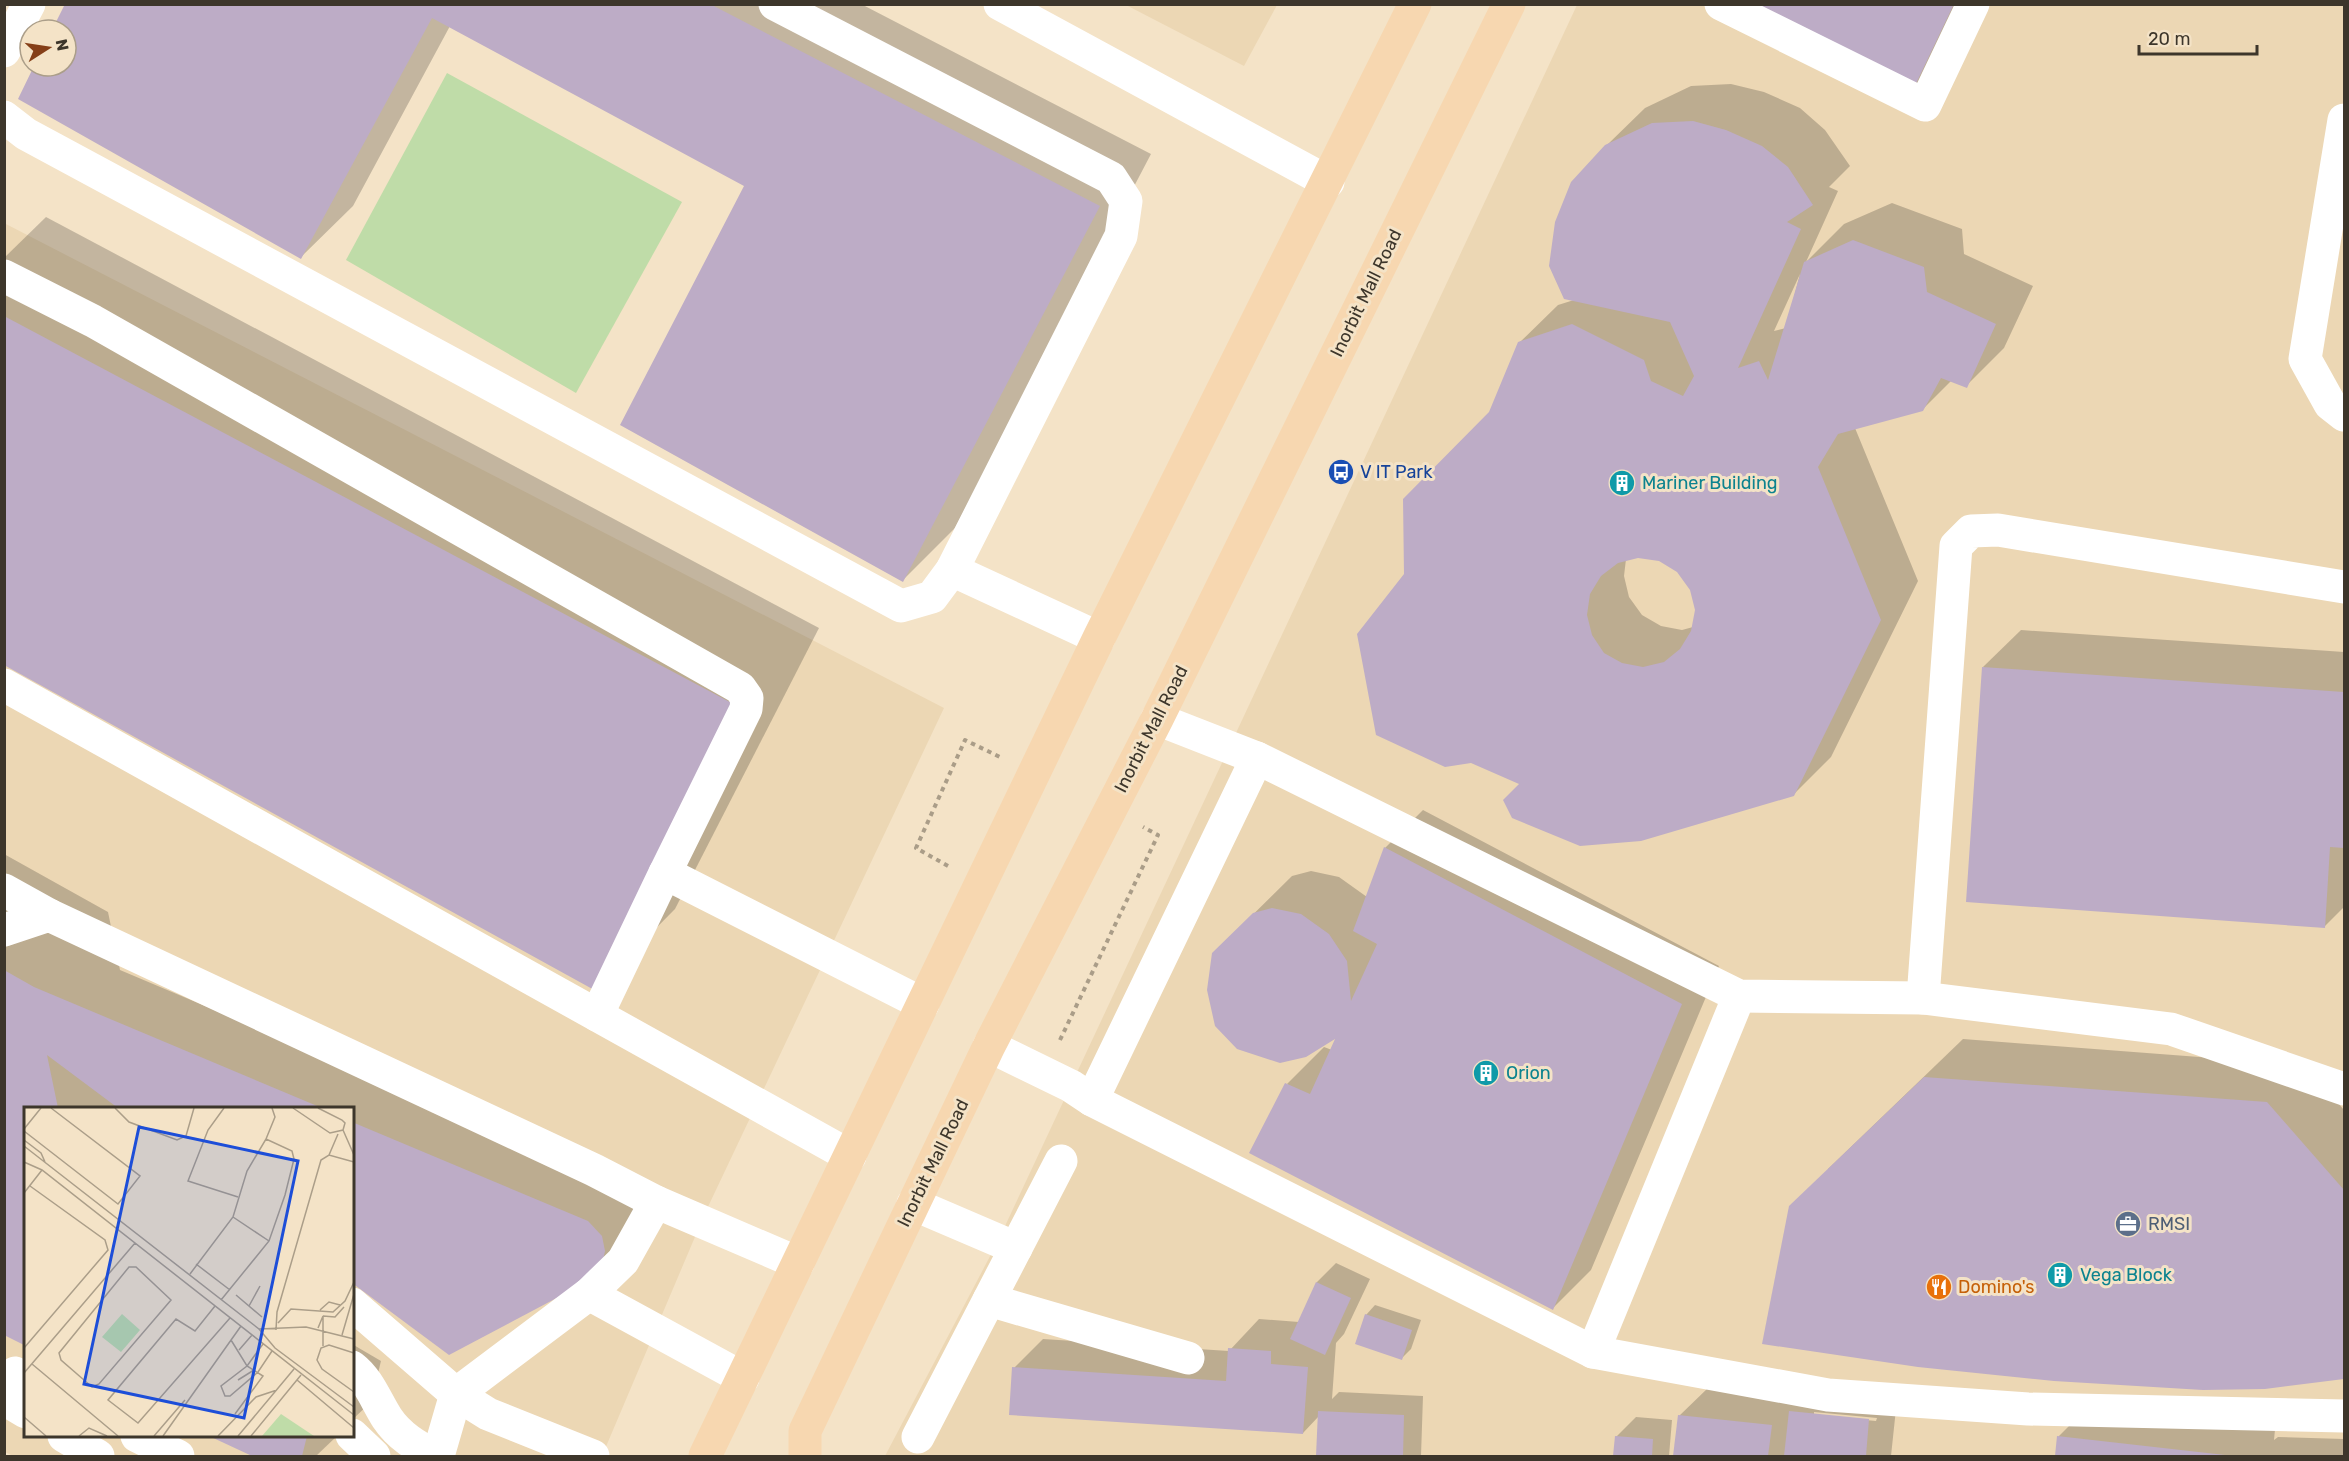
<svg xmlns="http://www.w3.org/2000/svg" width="2349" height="1461" viewBox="0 0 2349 1461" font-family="Rubik,sans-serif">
<rect width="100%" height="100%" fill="#f4e3c7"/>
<!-- built -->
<g fill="#ecd7b4" fill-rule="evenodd">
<path d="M 1126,5 L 1277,5 L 1244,66 Z"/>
<path d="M 1577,5 L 2344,5 L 2344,1456 L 885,1456 L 998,1241 Z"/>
<path d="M 4,223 L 944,708 L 706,1211 L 602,1456 L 13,1456 L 5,1452 ZM 26,1108 L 352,1108 L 352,1436 L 26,1436 Z"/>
</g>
<!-- green -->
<path fill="#bfdca8" d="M 447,73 L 682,202 L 576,393 L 346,260 Z"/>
<!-- shadow -->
<g fill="#0003" fill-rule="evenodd">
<path d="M 67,4 L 861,4 L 1151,154 L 955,528 L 903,580 L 746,185 L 450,26 L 353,206 L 301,257 L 36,66 L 66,66 L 66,30 L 54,30 Z"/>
<path d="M 1741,4 L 1973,4 L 1950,51 L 1913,89 Z"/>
<path d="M 1731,84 L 1764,92 L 1800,108 L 1825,130 L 1850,166 L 1829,187 L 1838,191 L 1806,262 L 1844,224 L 1892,203 L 1962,229 L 1964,254 L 2033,286 L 2004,348 L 1966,386 L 1952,380 L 1922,410 L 1855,428 L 1918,581 L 1831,757 L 1793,795 L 1522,783 L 1405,574 L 1490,413 L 1519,343 L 1558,305 L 1574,300 L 1606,146 L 1645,108 L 1691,86 ZM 1800,274 L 1786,328 L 1774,331 ZM 1638,557 L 1659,560 L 1678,571 L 1691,589 L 1696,610 L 1693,627 L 1682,630 L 1661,626 L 1642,615 L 1629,597 L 1624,576 L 1626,559 Z"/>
<path d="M 46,217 L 819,628 L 675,909 L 596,989 L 4,663 L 4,258 Z"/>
<path d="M 2021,630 L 2344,652 L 2344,907 L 2325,926 L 1983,667 Z"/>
<path d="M 1423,810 L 1719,966 L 1591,1270 L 1553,1308 L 1287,1084 L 1324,1047 L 1332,1050 L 1339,1035 L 1213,954 L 1292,876 L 1311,871 L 1339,877 L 1367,897 L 1385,848 Z"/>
<path d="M 4,854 L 108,912 L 120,970 L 626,1184 L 642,1212 L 585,1282 L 352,1281 L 352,1108 L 26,1108 L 4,1333 Z"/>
<path d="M 1963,1039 L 2305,1065 L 2344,1110 L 2344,1377 L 2265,1387 L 1828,1169 Z"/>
<path d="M 1336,1263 L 1370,1279 L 1344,1334 L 1336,1343 L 1332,1399 L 1339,1392 L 1423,1396 L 1421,1456 L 1318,1456 L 1319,1416 L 1303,1433 L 1014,1368 L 1043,1339 L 1229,1351 L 1259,1319 L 1299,1322 L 1317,1282 Z"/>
<path d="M 1375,1305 L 1421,1320 L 1411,1349 L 1402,1358 L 1366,1315 Z"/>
<path d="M 352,1344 L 381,1361 L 371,1402 L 352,1420 Z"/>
<path d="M 1709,1387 L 1898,1390 L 1891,1456 L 1675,1456 L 1679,1416 ZM 1814,1412 L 1877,1418 L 1876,1421 L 1814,1415 Z"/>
<path d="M 2096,1399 L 2276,1419 L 2274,1440 L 2278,1437 L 2344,1439 L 2344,1456 L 2056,1456 L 2058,1437 Z"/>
<path d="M 1636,1417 L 1672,1420 L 1669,1456 L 1615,1456 L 1616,1437 Z"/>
<path d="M 212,1436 L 337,1436 L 316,1456 L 255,1456 Z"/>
</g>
<!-- building -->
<g fill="#bdacc6" fill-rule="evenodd">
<path d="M 65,4 L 710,4 L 1100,206 L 903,582 L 620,425 L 744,186 L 432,18 L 301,259 L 18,99 L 34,66 L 66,66 L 66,30 L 52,30 Z"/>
<path d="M 1737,4 L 1954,4 L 1913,90 Z"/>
<path d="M 1693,121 L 1726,130 L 1762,146 L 1788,167 L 1813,205 L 1787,222 L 1801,229 L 1738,368 L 1759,361 L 1768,380 L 1804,262 L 1853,240 L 1924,267 L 1927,292 L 1996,324 L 1967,388 L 1941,378 L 1923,411 L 1838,434 L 1818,467 L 1881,620 L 1794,796 L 1641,841 L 1580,846 L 1512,818 L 1503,800 L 1519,784 L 1471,763 L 1445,767 L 1376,735 L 1357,634 L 1404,574 L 1403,499 L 1489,412 L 1518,342 L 1572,324 L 1644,360 L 1651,381 L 1683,396 L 1694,376 L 1670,322 L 1564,299 L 1549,266 L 1555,222 L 1571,182 L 1605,145 L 1652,123 ZM 1638,558 L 1659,561 L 1677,572 L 1690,590 L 1695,610 L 1691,631 L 1680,649 L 1664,662 L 1643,667 L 1622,663 L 1604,653 L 1592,635 L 1587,615 L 1590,594 L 1601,576 L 1618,563 Z"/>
<path d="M 4,316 L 741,708 L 596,991 L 4,665 Z"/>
<path d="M 1982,667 L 2344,692 L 2344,848 L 2330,847 L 2325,928 L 1966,902 Z"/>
<path d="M 1384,847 L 1682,1004 L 1553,1310 L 1249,1153 L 1285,1083 L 1310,1094 L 1335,1039 L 1306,1057 L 1280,1063 L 1237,1049 L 1215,1026 L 1207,990 L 1212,953 L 1253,913 L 1272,908 L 1301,914 L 1329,934 L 1347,961 L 1351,1001 L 1377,944 L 1353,931 Z"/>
<path d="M 4,970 L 34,987 L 322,1108 L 118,1108 L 47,1055 L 58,1108 L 26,1108 L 26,1346 L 4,1335 Z"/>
<path d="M 1924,1077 L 2267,1102 L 2344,1190 L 2344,1379 L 2265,1389 L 2203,1390 L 2054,1381 L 1918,1367 L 1762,1344 L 1789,1206 Z"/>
<path d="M 352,1122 L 588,1221 L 602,1236 L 605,1251 L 602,1265 L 585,1283 L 449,1355 L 352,1283 Z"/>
<path d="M 1316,1282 L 1351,1298 L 1325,1355 L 1290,1339 Z"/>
<path d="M 1365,1314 L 1412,1330 L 1402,1360 L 1355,1344 Z"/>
<path d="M 1228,1348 L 1271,1351 L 1271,1364 L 1308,1367 L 1303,1434 L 1009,1415 L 1012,1367 L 1226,1381 Z"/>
<path d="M 1318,1411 L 1404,1415 L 1403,1456 L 1316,1456 Z"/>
<path d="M 1789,1411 L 1869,1419 L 1866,1456 L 1784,1456 Z"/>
<path d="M 1678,1415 L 1772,1425 L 1768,1456 L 1673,1456 Z"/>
<path d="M 209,1436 L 307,1436 L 302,1456 L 252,1456 Z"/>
<path d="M 1615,1436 L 1653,1439 L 1652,1456 L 1613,1456 Z"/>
<path d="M 2057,1436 L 2225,1455 L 2225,1456 L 2055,1456 Z"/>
</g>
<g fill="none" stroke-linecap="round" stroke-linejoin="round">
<!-- path -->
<g stroke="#aa9d88" stroke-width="4" stroke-dasharray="4.5 4.5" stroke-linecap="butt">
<path d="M 948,866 L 916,848 L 965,740 L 1002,758"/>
<path d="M 1060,1040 L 1158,835 L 1143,827"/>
</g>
<!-- minor -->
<g stroke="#fff" stroke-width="33">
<path d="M 1000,4 L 1328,182"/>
<path d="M 1721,4 L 1925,105 L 1973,4"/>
<path d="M 4,51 L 29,4"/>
<path d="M 4,117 L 26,134 L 901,606 L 932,597 L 952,570 L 1121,236 L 1126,201 L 1111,178 L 775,4"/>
<path d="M 2344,120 L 2305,359 L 2330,404 L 2344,415"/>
<path d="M 4,276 L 93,321 L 740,688 L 747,698 L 746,709 L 665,873 L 923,1004"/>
<path d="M 952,570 L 1099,638"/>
<path d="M 4,685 L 850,1156"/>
<path d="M 1157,719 L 1257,758 L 1739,996 L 1923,998 L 2171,1029 L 2344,1089"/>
<path d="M 4,890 L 49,915"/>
<path d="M 4,930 L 49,915 L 594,1170 L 656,1202 L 798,1263"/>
<path d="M 1923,998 L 1956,546 L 1971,531 L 1998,530 L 2344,587"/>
<path d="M 597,1015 L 665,873"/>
<path d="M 989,1046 L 1071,1086 L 1092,1100 L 1593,1352 L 1828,1395 L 2028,1409 L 2344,1416"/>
<path d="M 1092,1100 L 1257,758"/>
<path d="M 913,1204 L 1016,1248"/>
<path d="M 589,1294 L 743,1378"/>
<path d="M 989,1300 L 1188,1358"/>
<path d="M 352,1304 L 456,1394 L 488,1414 L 593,1456"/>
<path d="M 1593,1352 L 1739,996"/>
<path d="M 352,1367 C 369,1380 376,1401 387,1418 C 399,1436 416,1446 435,1456"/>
<path d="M 15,1373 L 26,1379"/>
<path d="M 4,1399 L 26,1412"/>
<path d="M 352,1435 L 374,1456"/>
<path d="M 64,1436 L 98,1456"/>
<path d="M 137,1436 L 178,1456"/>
<path d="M 918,1437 L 1061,1161"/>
<path d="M 438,1456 L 456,1394 L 589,1294 L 623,1261 L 656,1202"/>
</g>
<!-- major -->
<g stroke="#f7d7b0" stroke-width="33">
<path d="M 705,1456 L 1099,638 L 1415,4"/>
<path d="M 805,1456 L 805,1431 L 989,1046 L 1157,719 L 1509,4"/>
</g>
</g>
<!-- icons -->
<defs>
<g id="bus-disc" transform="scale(1.35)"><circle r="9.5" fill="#1a4fb4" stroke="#f4e3c7"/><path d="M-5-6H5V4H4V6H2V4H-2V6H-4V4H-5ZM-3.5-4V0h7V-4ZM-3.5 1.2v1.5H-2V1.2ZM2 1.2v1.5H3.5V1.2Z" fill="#fff"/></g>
<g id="building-disc" transform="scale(1.35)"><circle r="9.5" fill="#0f9aa8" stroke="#f4e3c7"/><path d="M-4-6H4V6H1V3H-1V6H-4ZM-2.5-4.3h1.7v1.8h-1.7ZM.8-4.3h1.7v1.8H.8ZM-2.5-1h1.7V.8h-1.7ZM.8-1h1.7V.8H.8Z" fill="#fff"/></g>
<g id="office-disc" transform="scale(1.35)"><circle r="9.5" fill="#5c6f8a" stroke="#f4e3c7"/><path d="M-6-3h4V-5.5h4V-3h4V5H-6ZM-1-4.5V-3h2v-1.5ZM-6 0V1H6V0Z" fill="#fff"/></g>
<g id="restaurant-disc" transform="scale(1.35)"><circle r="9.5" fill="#e8710a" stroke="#f4e3c7"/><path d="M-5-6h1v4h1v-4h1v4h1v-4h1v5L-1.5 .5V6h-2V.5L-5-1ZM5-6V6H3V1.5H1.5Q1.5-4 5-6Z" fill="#fff"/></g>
</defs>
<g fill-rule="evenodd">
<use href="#bus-disc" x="1341" y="472"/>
<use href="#building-disc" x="1622" y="483"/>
<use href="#building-disc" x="1486" y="1073"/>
<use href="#office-disc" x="2128" y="1224"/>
<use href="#building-disc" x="2060" y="1275"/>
<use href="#restaurant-disc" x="1939" y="1287"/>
</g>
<g text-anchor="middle" stroke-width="6" stroke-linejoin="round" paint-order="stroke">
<!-- street labels -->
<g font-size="18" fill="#3d362b" stroke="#f4e3c7">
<text transform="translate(1366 293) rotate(-64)" y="6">Inorbit Mall Road</text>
<text transform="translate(1151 729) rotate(-63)" y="6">Inorbit Mall Road</text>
<text transform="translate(933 1163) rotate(-64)" y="6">Inorbit Mall Road</text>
</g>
<!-- transit labels -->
<g font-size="18" fill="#164399" stroke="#f4e3c7" text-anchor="start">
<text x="1360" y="478">V IT Park</text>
</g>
<!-- culture labels -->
<g font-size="18" fill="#0d838f" stroke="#f4e3c7" text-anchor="start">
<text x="1642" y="489">Mariner Building</text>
<text x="1506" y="1079">Orion</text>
<text x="2080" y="1281">Vega Block</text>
</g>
<!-- service labels -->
<g font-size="18" fill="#4e5e75" stroke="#f4e3c7" text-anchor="start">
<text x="2148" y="1230">RMSI</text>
</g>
<!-- food labels -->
<g font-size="18" fill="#c56008" stroke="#f4e3c7" text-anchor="start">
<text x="1958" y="1293">Domino's</text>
</g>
</g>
<!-- overview -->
<g transform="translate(24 1107)">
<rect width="330" height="330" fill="#f4e3c7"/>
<path d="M 98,207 L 116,223 L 97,245 L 78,230 ZM 257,307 L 290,329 L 238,329 Z" fill="#bfdca8"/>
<path fill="none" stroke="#ab9e89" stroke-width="1.5" d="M 91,1 L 105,15 L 153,33 L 162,29 L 170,1M 200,1 L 184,23 L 164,74 L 214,90M 269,1 L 306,26 L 319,23 L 321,16 L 318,13 L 294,1M 0,22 L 17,1M 319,23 L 330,48M 0,24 L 94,97 L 116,69 L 27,1M 242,32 L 251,10 L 248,1M 0,33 L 17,46 L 21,55M 0,39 L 235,222 L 282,220 L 330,232M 305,48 L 314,27M 0,55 L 18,63 L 330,308M 0,86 L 18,63M 209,110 L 245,134M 172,157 L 206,183M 105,160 L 112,160 L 147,193 L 75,277 L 68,280 L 37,253 L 35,246 ZM 166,167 L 209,110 L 223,64 L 242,32 L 268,44 L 270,52 L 261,88 L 245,134 L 197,193M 212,188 L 238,210M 191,199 L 171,224 L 152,212 L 84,293 L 114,316 L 206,211M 225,199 L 236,179M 296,203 L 305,195 L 316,198M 299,209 L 311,210 L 320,200M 254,216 L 267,202 L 309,205 L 321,194 L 330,175M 294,221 L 299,209 L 299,239M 235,222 L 251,241 L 330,300M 252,223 L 253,205 L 297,53 L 305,48 L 330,55M 318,228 L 330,187M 207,233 L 223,259 L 239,269 L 211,307M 239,237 L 223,259 L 197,279 L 201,289 L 206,289 L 234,265 L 248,244M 0,241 L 84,143 L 81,133 L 6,79M 215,243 L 228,228M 330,246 L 305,238 L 297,241 L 293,253 L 298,262 L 330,285M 8,257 L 94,329M 0,266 L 111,136M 214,273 L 230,263M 273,273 L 330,321M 0,310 L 22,329M 55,329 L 65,321 L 83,329M 130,329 L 161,293M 139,329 L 217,219M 194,329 L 232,290 L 253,283M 214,329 L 270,262M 227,329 L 277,268"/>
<path fill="#1d4ed8" fill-opacity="0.15" stroke="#1d4ed8" stroke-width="3" d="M 115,20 L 274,54 L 220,311 L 60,277 Z"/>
<rect width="330" height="330" fill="none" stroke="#3d362b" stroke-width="3"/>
</g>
<!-- border -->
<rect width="2349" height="1461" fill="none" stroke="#3d362b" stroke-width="12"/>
<!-- north arrow -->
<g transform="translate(48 48) rotate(78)"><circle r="28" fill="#f4e3c7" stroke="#ab9e89" stroke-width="1.5"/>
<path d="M0-4.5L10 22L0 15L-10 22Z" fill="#853f18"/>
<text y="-9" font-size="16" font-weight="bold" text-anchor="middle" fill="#3d362b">N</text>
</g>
<!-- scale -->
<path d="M2139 45v9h118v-9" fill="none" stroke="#3d362b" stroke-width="3"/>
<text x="2148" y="45" font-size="18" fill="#3d362b" stroke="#f4e3c7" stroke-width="4.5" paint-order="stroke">20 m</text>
</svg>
